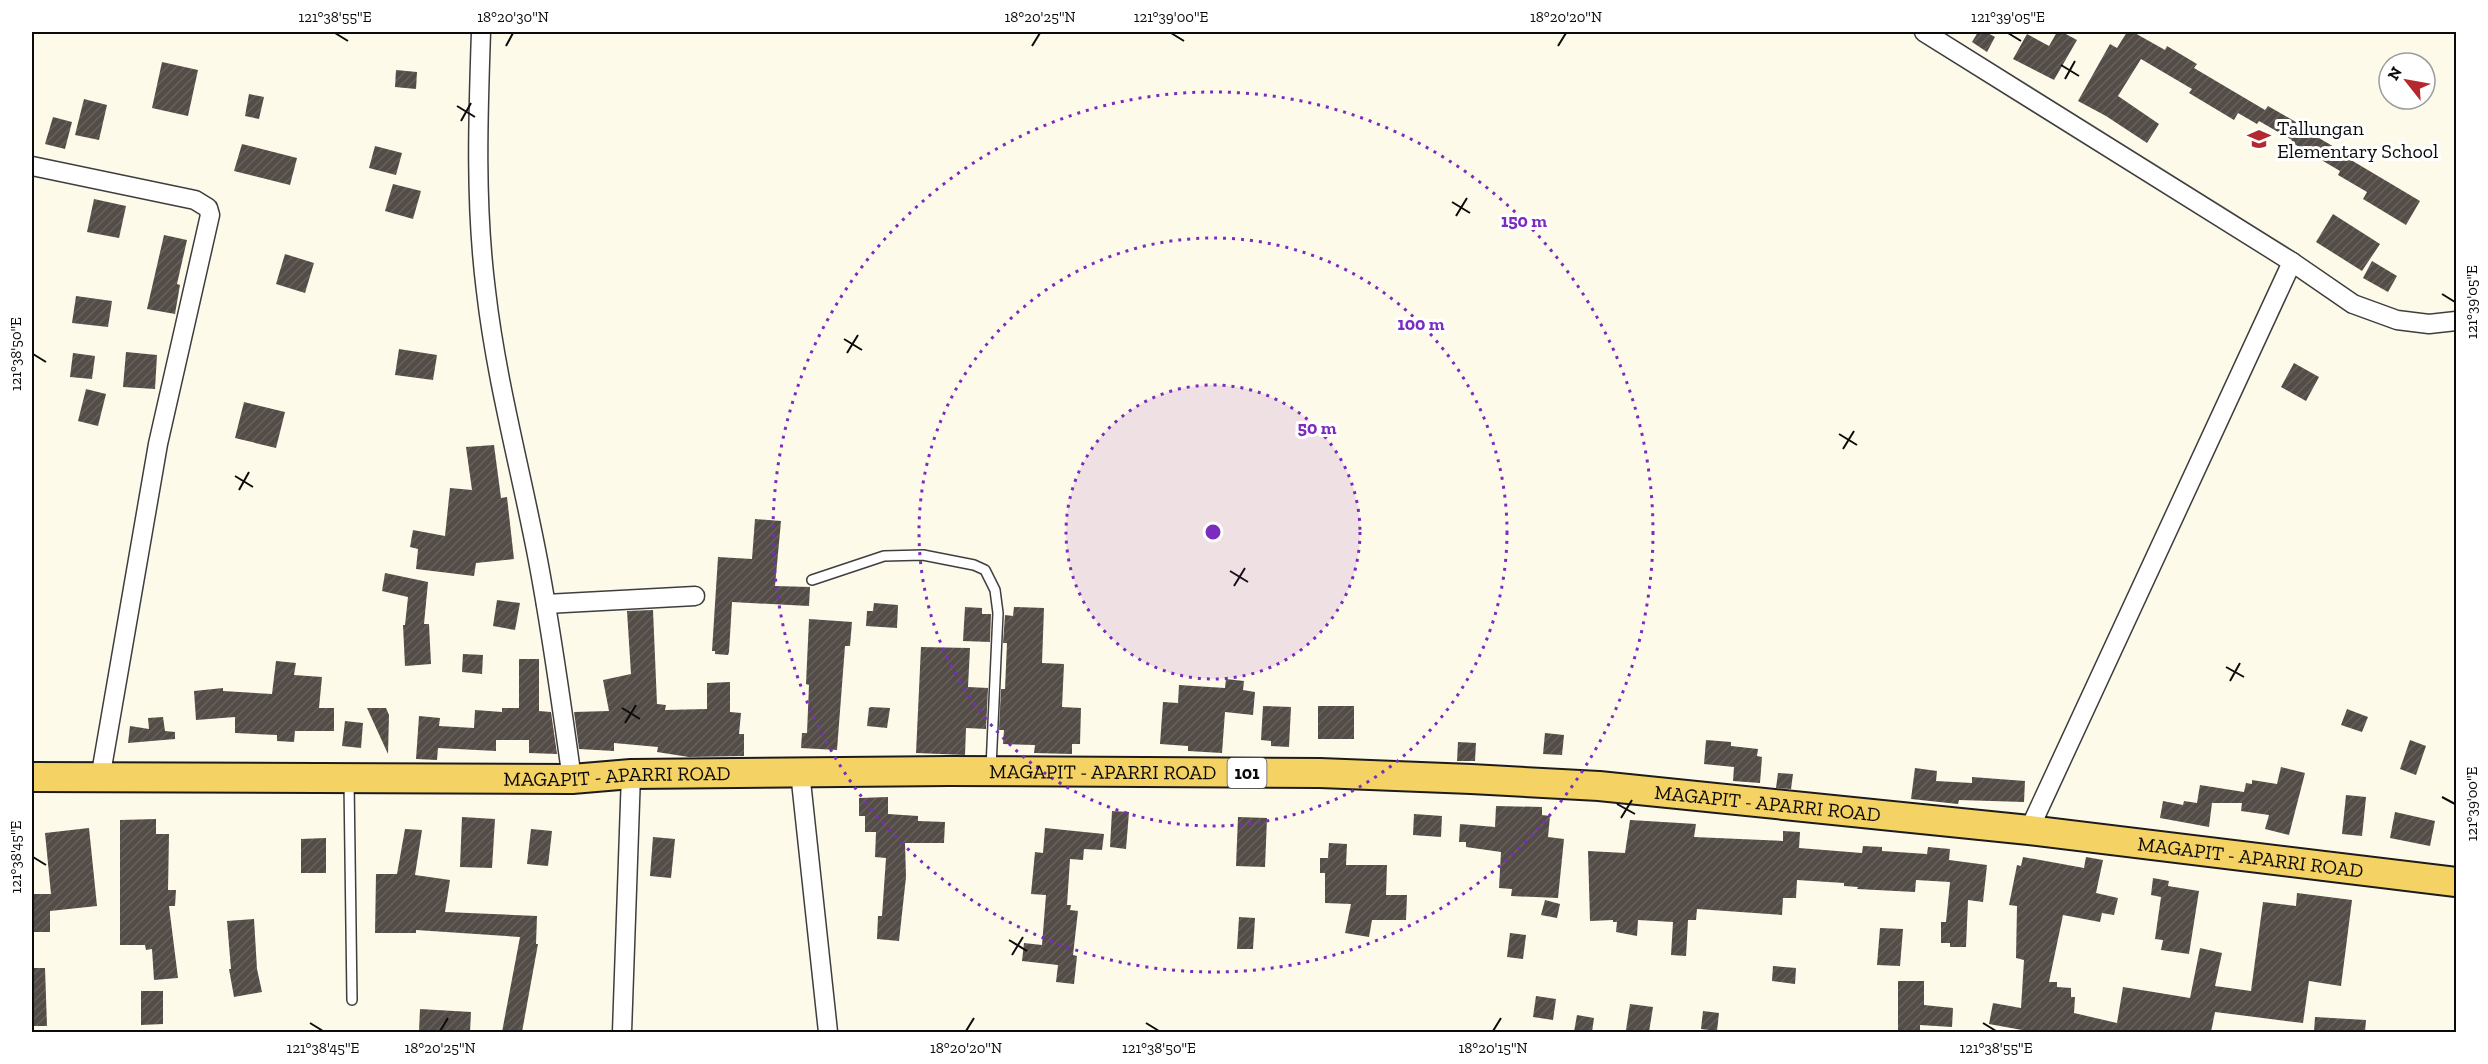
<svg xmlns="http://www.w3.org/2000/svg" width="2488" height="1064" viewBox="0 0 2488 1064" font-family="'Zilla Slab',serif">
<defs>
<pattern id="building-hatch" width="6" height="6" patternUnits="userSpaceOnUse" patternTransform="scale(1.5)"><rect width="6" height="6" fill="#534c47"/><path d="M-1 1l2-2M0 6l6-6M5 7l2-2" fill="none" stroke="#67615d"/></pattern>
</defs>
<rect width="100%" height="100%" fill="#fefae9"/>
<!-- building -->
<g fill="url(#building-hatch)">
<path d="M 1978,32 L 1986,32 L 1995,37 L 1987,52 L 1972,42 Z"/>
<path d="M 2057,32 L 2062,32 L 2077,40 L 2054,80 L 2013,59 L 2027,34 L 2049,46 Z"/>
<path d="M 2127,32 L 2133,32 L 2165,50 L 2167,46 L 2197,64 L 2194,68 L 2265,110 L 2268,106 L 2301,125 L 2300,127 L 2348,155 L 2346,157 L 2420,201 L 2406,225 L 2363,199 L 2367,192 L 2338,175 L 2340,171 L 2291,142 L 2292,140 L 2259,121 L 2257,124 L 2238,113 L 2234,120 L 2189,93 L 2192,89 L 2141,59 L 2118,96 L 2159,124 L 2147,143 L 2106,116 L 2078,101 L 2110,44 L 2117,48 Z"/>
<path d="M 162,62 L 198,70 L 188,116 L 152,108 Z"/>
<path d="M 396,70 L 417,72 L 416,89 L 395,87 Z"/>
<path d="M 249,94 L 264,97 L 259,119 L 245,116 Z"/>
<path d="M 84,99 L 107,105 L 99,140 L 75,135 Z"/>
<path d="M 53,117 L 72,122 L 65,149 L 45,144 Z"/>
<path d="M 242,144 L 297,158 L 290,185 L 234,171 Z"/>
<path d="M 375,146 L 402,153 L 396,175 L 369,168 Z"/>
<path d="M 393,184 L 421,191 L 413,219 L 385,211 Z"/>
<path d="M 94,199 L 126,206 L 119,238 L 87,232 Z"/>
<path d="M 2333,214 L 2380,244 L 2362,271 L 2316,242 Z"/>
<path d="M 164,235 L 187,240 L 177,284 L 180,285 L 175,314 L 147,309 Z"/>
<path d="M 285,254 L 314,263 L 305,293 L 276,284 Z"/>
<path d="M 2372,261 L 2397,276 L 2388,292 L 2363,278 Z"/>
<path d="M 76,296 L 112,301 L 108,327 L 72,323 Z"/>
<path d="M 399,349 L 437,355 L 433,380 L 395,375 Z"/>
<path d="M 126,352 L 157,355 L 155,389 L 123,387 Z"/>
<path d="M 73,353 L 95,356 L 92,379 L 70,377 Z"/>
<path d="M 2294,363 L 2319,377 L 2306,401 L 2281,387 Z"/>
<path d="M 86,389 L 106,394 L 98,426 L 78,421 Z"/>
<path d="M 244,402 L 285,412 L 276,448 L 235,438 Z"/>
<path d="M 494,445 L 501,498 L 507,497 L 514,559 L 476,563 L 474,576 L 416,569 L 418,549 L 410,547 L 413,530 L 445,536 L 450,488 L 472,490 L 466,447 Z"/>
<path d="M 755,519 L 781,521 L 775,586 L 810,587 L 809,606 L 732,602 L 729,652 L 728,655 L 715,654 L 715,651 L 712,651 L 718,557 L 752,559 Z"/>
<path d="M 385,573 L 428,582 L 424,624 L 429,624 L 431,664 L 405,666 L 403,625 L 405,625 L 408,597 L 382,591 Z"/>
<path d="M 497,600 L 520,603 L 515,630 L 493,626 Z"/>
<path d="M 874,603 L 898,605 L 897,628 L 866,626 L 867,611 L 873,611 Z"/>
<path d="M 965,607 L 982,608 L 982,614 L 991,614 L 990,642 L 963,641 Z"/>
<path d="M 1014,607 L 1044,608 L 1042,663 L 1064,664 L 1062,707 L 1081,708 L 1080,744 L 1072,744 L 1072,754 L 1034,753 L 1035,745 L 1003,744 L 1004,730 L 999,730 L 1001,689 L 1005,689 L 1007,643 L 1003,643 L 1005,615 L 1013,616 Z"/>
<path d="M 653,610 L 657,704 L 666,705 L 665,710 L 707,709 L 707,683 L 730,682 L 730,712 L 741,713 L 739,734 L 744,734 L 744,756 L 689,757 L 657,752 L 658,747 L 614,743 L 614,751 L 579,749 L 574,712 L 609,711 L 603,680 L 631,674 L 627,611 Z"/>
<path d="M 809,619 L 852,622 L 850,646 L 845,646 L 837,750 L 801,748 L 802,733 L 807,733 L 809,685 L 806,684 Z"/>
<path d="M 921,647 L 970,648 L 968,687 L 988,688 L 986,729 L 966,728 L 965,755 L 916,753 Z"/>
<path d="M 463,654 L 483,655 L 482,674 L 462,672 Z"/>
<path d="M 519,659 L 539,659 L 539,711 L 551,712 L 557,754 L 529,753 L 529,740 L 496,740 L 496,751 L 438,748 L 437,760 L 416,759 L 419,716 L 440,718 L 439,726 L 474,728 L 475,710 L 502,712 L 502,708 L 519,708 Z"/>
<path d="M 276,661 L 296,663 L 294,675 L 322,677 L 319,708 L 334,708 L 334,731 L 295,731 L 294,742 L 277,741 L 277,735 L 235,733 L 235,717 L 196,720 L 194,691 L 223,688 L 223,691 L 272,694 Z"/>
<path d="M 1226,679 L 1244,681 L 1243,690 L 1255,692 L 1253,715 L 1225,712 L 1222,753 L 1188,751 L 1188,746 L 1160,744 L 1163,702 L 1178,703 L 1179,685 L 1225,688 Z"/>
<path d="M 1263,706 L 1291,707 L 1289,747 L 1271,746 L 1271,741 L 1261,740 Z"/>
<rect x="1318" y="706" width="36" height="33"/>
<path d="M 871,707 L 890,708 L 887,728 L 867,726 L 869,708 Z"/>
<path d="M 367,708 L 386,708 L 389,715 L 388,754 Z"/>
<path d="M 2347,709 L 2368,717 L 2362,732 L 2341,725 Z"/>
<path d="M 163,717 L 165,731 L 175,732 L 175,739 L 128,743 L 130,726 L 149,729 L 148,718 Z"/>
<path d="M 345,721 L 363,723 L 361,748 L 342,746 Z"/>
<path d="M 1545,733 L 1564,735 L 1562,755 L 1543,754 Z"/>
<path d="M 1706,740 L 1731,742 L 1731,746 L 1758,749 L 1757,756 L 1762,757 L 1760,783 L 1733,781 L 1734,767 L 1704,764 Z"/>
<path d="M 2410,740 L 2426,746 L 2416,775 L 2400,769 Z"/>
<path d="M 1458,742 L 1476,743 L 1475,761 L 1457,761 Z"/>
<path d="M 2281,767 L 2305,773 L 2289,835 L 2265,829 L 2269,815 L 2241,811 L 2242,803 L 2212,803 L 2209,827 L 2160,818 L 2163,801 L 2183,805 L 2184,801 L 2197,803 L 2200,785 L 2244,792 L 2246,783 L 2252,784 L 2252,780 L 2277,784 Z"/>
<path d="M 1915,768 L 1937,771 L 1936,781 L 1972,783 L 1972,777 L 2025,781 L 2024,802 L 1959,800 L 1958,804 L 1911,799 Z"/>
<path d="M 1778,773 L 1793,774 L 1791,789 L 1776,788 Z"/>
<path d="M 2346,795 L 2366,797 L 2362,836 L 2342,834 Z"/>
<path d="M 888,797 L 888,814 L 918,816 L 918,821 L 945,822 L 944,843 L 905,843 L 906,877 L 899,941 L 877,939 L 878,916 L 882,916 L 886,858 L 875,857 L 876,832 L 865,832 L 865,816 L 859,816 L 859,798 Z"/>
<path d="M 1496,806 L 1542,807 L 1542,815 L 1550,816 L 1548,837 L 1564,839 L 1558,898 L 1511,896 L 1512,889 L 1499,888 L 1501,852 L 1466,847 L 1466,842 L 1459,842 L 1460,824 L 1495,827 Z"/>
<path d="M 1112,811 L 1129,812 L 1126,849 L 1110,847 Z"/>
<path d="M 2395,812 L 2435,821 L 2430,846 L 2390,838 Z"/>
<path d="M 1414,814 L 1442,816 L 1441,837 L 1413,835 Z"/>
<path d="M 462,817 L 495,819 L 492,868 L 460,867 Z"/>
<path d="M 1238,817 L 1267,818 L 1265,867 L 1236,866 Z"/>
<path d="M 156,819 L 156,834 L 169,834 L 168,890 L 176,890 L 175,906 L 169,906 L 178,978 L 154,980 L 152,949 L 146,950 L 145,945 L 120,945 L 120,820 Z"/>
<path d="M 1630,820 L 1696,824 L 1694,837 L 1783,841 L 1783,831 L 1800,832 L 1799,848 L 1862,853 L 1863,846 L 1882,847 L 1882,851 L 1927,854 L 1928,847 L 1950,849 L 1949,860 L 1987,865 L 1983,902 L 1968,900 L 1966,947 L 1950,947 L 1950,943 L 1941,943 L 1941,922 L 1946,922 L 1950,882 L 1916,880 L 1915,892 L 1857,889 L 1858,887 L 1844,886 L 1844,883 L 1797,880 L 1796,898 L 1783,898 L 1782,915 L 1697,909 L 1696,920 L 1688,920 L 1686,956 L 1671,955 L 1673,922 L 1638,920 L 1637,936 L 1616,932 L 1617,922 L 1613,922 L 1613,920 L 1590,921 L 1588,851 L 1625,853 Z"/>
<path d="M 89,828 L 97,906 L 50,911 L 50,932 L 32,932 L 32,894 L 51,894 L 45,833 Z"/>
<path d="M 1045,828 L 1104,834 L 1102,850 L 1084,849 L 1083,860 L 1070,859 L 1067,905 L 1071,905 L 1070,910 L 1078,911 L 1073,955 L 1077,956 L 1074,984 L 1056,982 L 1058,965 L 1022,961 L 1024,943 L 1042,945 L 1046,895 L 1031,894 L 1035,852 L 1043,853 Z"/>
<path d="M 405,829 L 422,830 L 415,875 L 450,880 L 445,912 L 537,916 L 536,944 L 538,944 L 522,1032 L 502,1032 L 520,937 L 416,930 L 416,933 L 375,933 L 376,874 L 397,874 Z"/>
<path d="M 531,829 L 552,831 L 548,866 L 527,864 Z"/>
<path d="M 653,837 L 675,839 L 671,878 L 650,876 Z"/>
<path d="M 326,838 L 326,873 L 301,873 L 301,839 Z"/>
<path d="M 1329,843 L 1347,844 L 1346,865 L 1387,865 L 1386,895 L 1407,895 L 1406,920 L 1372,920 L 1369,937 L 1345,933 L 1351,904 L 1325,903 L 1325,873 L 1320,873 L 1320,858 L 1328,858 Z"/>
<path d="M 2023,857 L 2084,868 L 2086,857 L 2103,860 L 2096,893 L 2118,898 L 2114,915 L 2102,913 L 2100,922 L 2063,915 L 2049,982 L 2057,982 L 2057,987 L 2071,988 L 2071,997 L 2075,997 L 2074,1013 L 2117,1023 L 2123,987 L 2190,998 L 2200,948 L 2222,953 L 2215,986 L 2251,991 L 2263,902 L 2296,906 L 2297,893 L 2352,900 L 2341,986 L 2309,981 L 2303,1023 L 2215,1012 L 2211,1032 L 2033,1032 L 1989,1024 L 1993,1003 L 2021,1008 L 2024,960 L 2016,958 L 2017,906 L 2009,905 L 2017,865 L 2021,866 Z"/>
<path d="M 2153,878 L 2169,881 L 2168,886 L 2199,891 L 2189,954 L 2161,950 L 2163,940 L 2155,939 L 2161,897 L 2151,895 Z"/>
<path d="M 1545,900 L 1560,904 L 1557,918 L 1541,915 Z"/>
<path d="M 1239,917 L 1255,918 L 1253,949 L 1237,949 Z"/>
<path d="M 254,919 L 257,969 L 262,992 L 234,997 L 229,969 L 231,969 L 227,921 Z"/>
<path d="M 1880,928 L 1903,929 L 1900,966 L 1877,965 Z"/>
<path d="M 1510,933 L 1526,935 L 1523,959 L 1507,957 Z"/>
<path d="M 1773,966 L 1796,968 L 1795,984 L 1772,981 Z"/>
<path d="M 32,968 L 45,968 L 47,1026 L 32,1026 Z"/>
<path d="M 1898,981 L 1924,981 L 1924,1005 L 1953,1008 L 1952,1027 L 1920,1025 L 1920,1032 L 1898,1032 Z"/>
<path d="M 141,991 L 163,991 L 163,1024 L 141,1025 Z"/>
<path d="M 1536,996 L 1556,999 L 1553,1020 L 1533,1017 Z"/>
<path d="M 1630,1004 L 1653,1007 L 1649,1032 L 1626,1030 Z"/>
<path d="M 420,1009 L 471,1012 L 470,1032 L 419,1032 Z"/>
<path d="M 1703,1011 L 1719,1013 L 1717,1031 L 1701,1029 Z"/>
<path d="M 1577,1015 L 1594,1018 L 1592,1032 L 1574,1032 Z"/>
<path d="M 2315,1017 L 2366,1020 L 2365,1032 L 2314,1032 Z"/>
</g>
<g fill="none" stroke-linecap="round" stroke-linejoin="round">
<!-- service casing -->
<g stroke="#3e3e3e" stroke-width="12">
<g id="service">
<path d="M 812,580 L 884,556 L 923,555 L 974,565 L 985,570 L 995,590 L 998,613 L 991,768"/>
<path d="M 349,781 L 352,1000"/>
</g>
</g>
<!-- minor casing -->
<g stroke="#3e3e3e" stroke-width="21">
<g id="minor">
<path d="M 481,32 C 478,118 475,205 486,291 C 496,378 519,463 536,550 C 551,626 561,702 572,779"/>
<path d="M 1924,32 L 2292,262 L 2353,304 L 2397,320 L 2429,324 L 2456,321"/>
<path d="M 32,166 L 195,200 L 208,208 L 210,215 L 158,444 L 100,779"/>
<path d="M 546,604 L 695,596"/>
<path d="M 800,772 L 828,1032"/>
<path d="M 2029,830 L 2292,262"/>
<path d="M 622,1032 L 631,774"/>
</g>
</g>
<!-- primary casing -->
<g stroke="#1c1c1c" stroke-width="32">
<g id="primary">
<path id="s1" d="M 32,777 L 572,779 L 631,774 L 949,771 L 1320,773 L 1471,779 L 1599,786 L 2029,830 L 2456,882"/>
</g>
</g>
<!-- service -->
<use href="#service" stroke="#fff" stroke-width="9"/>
<!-- minor -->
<use href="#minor" stroke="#fff" stroke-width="18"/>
<!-- primary -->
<use href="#primary" stroke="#f4d263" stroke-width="28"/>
</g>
<!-- ticks -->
<path fill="none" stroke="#0b0b0b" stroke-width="2" d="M 335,33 L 348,41M 1171,33 L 1184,41M 2008,33 L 2021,41M 506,46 L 513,33M 1032,46 L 1040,33M 1558,46 L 1566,33M 2061,65 L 2079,76M 2065,79 L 2075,61M 457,106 L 475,117M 461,121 L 471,103M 1452,202 L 1470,213M 1456,216 L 1467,198M 2442,294 L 2455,302M 844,339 L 862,350M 847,353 L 858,335M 33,354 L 46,362M 1839,434 L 1857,445M 1843,449 L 1854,431M 235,476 L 253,487M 239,490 L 249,472M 1230,571 L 1248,582M 1234,586 L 1245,568M 2226,667 L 2244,677M 2230,681 L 2240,663M 622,708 L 640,719M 625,723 L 636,705M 2442,797 L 2455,804M 1617,804 L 1635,814M 1621,818 L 1632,800M 33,857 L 46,865M 1009,940 L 1027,951M 1012,955 L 1023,937M 310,1023 L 323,1031M 1146,1023 L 1159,1031M 1983,1023 L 1996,1031M 440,1031 L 448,1018M 966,1031 L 974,1018M 1493,1031 L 1501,1018"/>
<!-- distance rings -->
<circle cx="1213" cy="532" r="147" fill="#7b2cbf" fill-opacity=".12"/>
<g fill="none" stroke="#7b2cbf" stroke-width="3" stroke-dasharray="3 6">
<circle cx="1213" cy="532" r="147"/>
<circle cx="1213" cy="532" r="294"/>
<circle cx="1213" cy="532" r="440"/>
</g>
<!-- icons -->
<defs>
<g id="school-bare" transform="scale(1.8)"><path d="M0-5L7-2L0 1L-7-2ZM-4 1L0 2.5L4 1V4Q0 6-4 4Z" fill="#b4292e" stroke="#fff" stroke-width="2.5" paint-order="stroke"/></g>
</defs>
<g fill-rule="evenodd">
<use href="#school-bare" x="2259" y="139"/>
</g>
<g text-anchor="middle" stroke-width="6" stroke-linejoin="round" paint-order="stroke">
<!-- shield labels -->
<rect fill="#fff" stroke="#545454" stroke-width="1.5" x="1227.5" y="758" width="39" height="30" rx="4.5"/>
<g font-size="18" font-weight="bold" fill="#0b0b0b">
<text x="1247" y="779">101</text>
</g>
<!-- poi labels -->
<g font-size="20" fill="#0b0b0b" stroke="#fff" text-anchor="start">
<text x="2277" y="135">Tallungan<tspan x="2277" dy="23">Elementary School</tspan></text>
</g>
<!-- street labels -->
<g font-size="20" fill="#0b0b0b" stroke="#fff">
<text dy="7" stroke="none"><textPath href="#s1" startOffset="1071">MAGAPIT - APARRI ROAD</textPath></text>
<text dy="7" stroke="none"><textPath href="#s1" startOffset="585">MAGAPIT - APARRI ROAD</textPath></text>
<text dy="7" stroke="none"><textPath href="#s1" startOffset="1737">MAGAPIT - APARRI ROAD</textPath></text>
<text dy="7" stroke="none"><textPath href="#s1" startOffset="2223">MAGAPIT - APARRI ROAD</textPath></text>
</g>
</g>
<circle cx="1213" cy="532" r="9" fill="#7b2cbf" stroke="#fff" stroke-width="3"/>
<g font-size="18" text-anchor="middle" font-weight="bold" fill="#7b2cbf" stroke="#fff" stroke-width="6" stroke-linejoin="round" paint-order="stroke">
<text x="1524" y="227">150 m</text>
<text x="1421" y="330">100 m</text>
<text x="1317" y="434">50 m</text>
</g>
<!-- border -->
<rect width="2488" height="1064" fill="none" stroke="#ffffff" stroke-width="66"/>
<!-- north arrow -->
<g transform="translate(2407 81) rotate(301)"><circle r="28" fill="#ffffff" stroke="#9d9d9d" stroke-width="1.5"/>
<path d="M0-4.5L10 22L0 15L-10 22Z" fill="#b4292e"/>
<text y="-9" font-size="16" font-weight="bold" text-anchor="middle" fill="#0b0b0b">N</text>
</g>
<rect x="33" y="33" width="2422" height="998" fill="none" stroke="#0b0b0b" stroke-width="2"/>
<g font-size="15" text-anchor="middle" fill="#0b0b0b">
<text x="335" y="22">121°38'55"E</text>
<text x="513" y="22">18°20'30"N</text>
<text x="1040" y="22">18°20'25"N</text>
<text x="1171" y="22">121°39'00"E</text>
<text x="1566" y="22">18°20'20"N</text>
<text x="2008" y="22">121°39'05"E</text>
<text transform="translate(2472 302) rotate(-90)" y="5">121°39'05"E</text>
<text transform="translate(16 354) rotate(-90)" y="5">121°38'50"E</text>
<text transform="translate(2472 804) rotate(-90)" y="5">121°39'00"E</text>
<text transform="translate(16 857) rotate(-90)" y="5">121°38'45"E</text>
<text x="323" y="1053">121°38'45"E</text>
<text x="440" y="1053">18°20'25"N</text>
<text x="966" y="1053">18°20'20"N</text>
<text x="1159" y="1053">121°38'50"E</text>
<text x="1493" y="1053">18°20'15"N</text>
<text x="1996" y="1053">121°38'55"E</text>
</g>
</svg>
